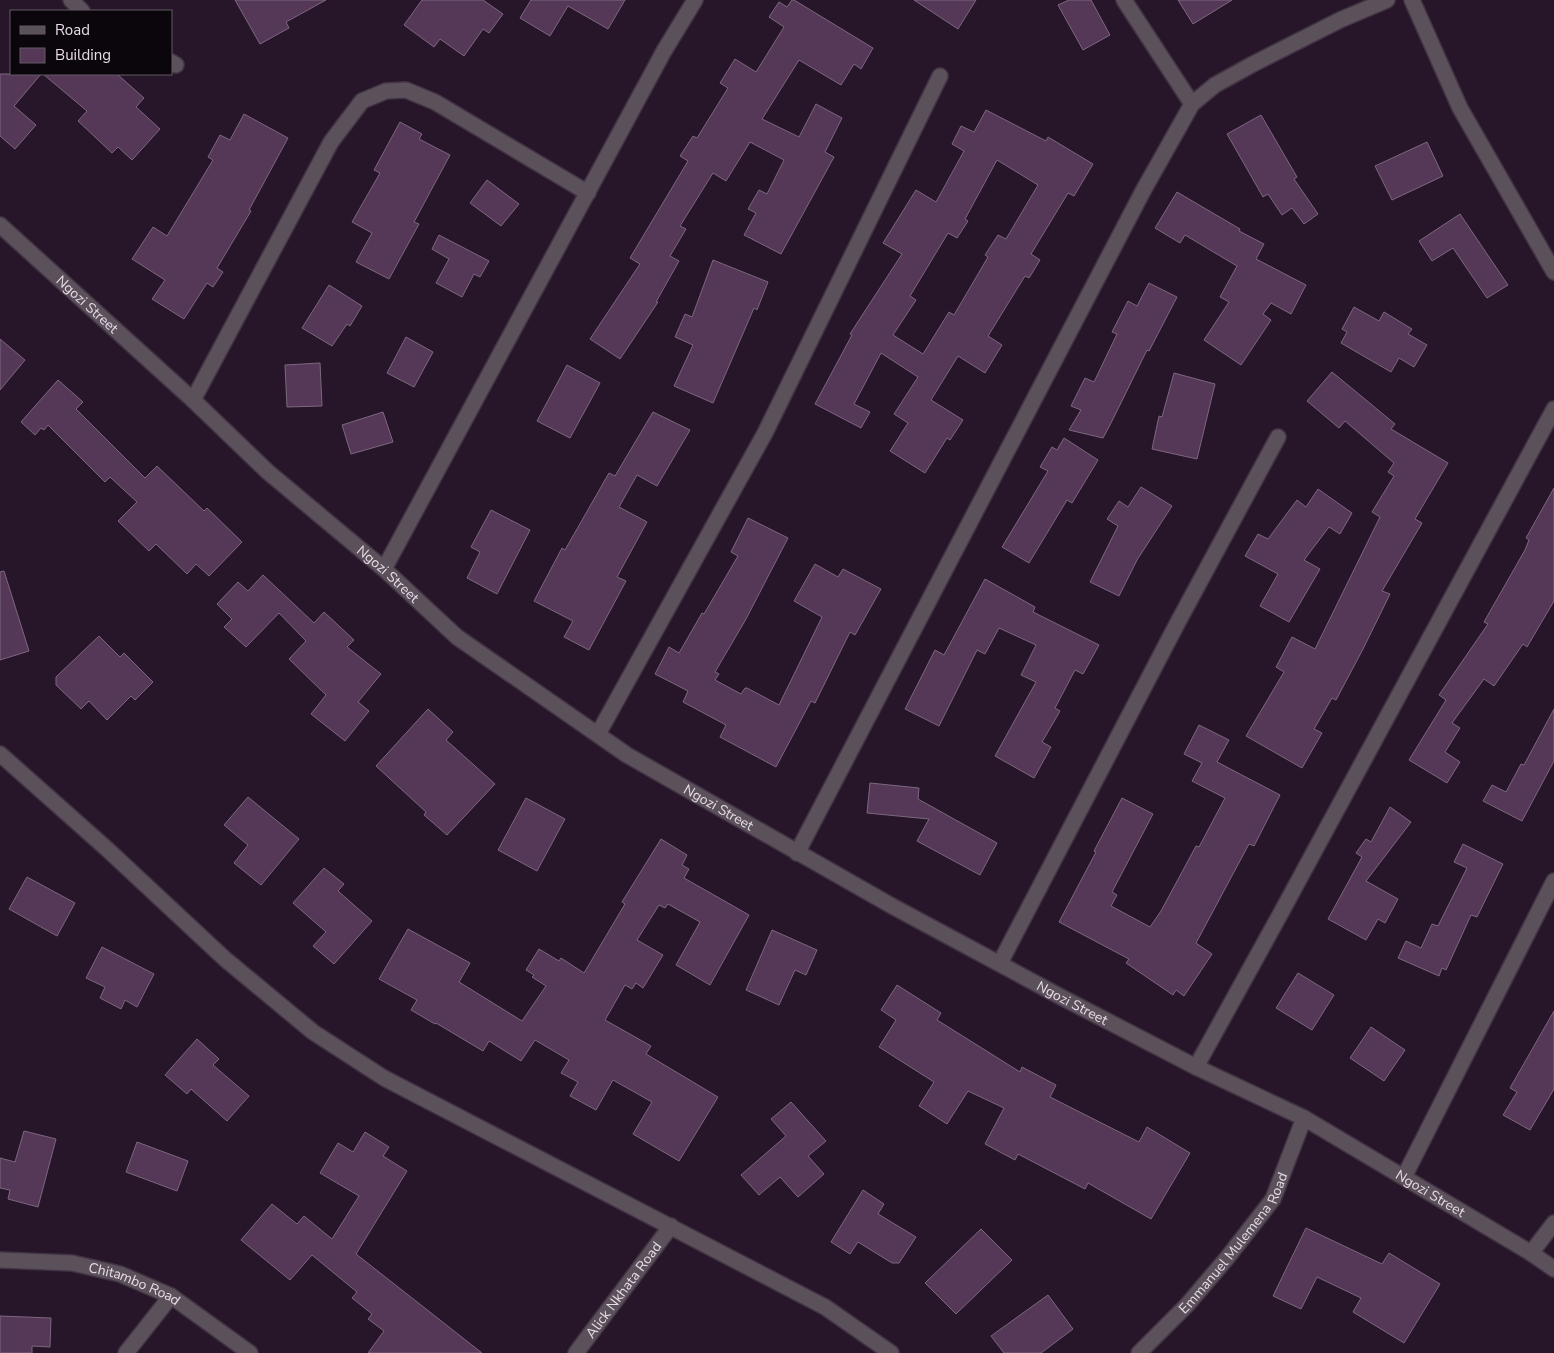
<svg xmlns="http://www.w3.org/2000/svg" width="1554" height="1353" viewBox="0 0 1554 1353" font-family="'Nunito Sans',sans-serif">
<rect width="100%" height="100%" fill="#271629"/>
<!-- building -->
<g fill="#553858" stroke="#7d677f" fill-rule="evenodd">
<path d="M 235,0 L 326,0 L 286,22 L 289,28 L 260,44 Z"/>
<path d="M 422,0 L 483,0 L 503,14 L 489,33 L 483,29 L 464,56 L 440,39 L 434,47 L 404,25 Z"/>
<path d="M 531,0 L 625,0 L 608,29 L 568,6 L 550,36 L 520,18 Z"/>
<path d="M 792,0 L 794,0 L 873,48 L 861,69 L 854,64 L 841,85 L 799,60 L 762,119 L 799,137 L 816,104 L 842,118 L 825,152 L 834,157 L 781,254 L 744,235 L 756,213 L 748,209 L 759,190 L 767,194 L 784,160 L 750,142 L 726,181 L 713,173 L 680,226 L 686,229 L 670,256 L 679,261 L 656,302 L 658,302 L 620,359 L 590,339 L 640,264 L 630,258 L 688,161 L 680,156 L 693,136 L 697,138 L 728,88 L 720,83 L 735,59 L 756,72 L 784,27 L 769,17 L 779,2 L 787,7 Z"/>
<path d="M 914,0 L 976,0 L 958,29 Z"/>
<path d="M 1069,0 L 1091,0 L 1110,35 L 1083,50 L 1058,5 Z"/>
<path d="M 1178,0 L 1232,0 L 1193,24 Z"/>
<path d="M 0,74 L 41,74 L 14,106 L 36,125 L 15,149 L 0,136 Z"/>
<path d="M 43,74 L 117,74 L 144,98 L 136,107 L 160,129 L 132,160 L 118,147 L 112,153 L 78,121 L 87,111 Z"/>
<path d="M 986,110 L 1046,141 L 1048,137 L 1093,164 L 1074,196 L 1068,193 L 1031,254 L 1040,260 L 1029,278 L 1025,276 L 988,336 L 1002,345 L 985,373 L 958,356 L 931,400 L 963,420 L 950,440 L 947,438 L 925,473 L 890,451 L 908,423 L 894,414 L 918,377 L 881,353 L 854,404 L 870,412 L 861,428 L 815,404 L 852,335 L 850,334 L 902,254 L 883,243 L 916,190 L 936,202 L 964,151 L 952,144 L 961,126 L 974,132 ZM 997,160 L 1038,185 L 1006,239 L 998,235 L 985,255 L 988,257 L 954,315 L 949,312 L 923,354 L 893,335 L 916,300 L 910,296 L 948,233 L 957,238 L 968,221 L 965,219 Z"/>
<path d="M 244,114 L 288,138 L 249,210 L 251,211 L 217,268 L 223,272 L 213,287 L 207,283 L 184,319 L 152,299 L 165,280 L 132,259 L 153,227 L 167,236 L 213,160 L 208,157 L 220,135 L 230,140 Z"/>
<path d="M 1261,115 L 1297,177 L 1294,179 L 1318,214 L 1304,224 L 1292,208 L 1282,215 L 1268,194 L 1263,197 L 1227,134 Z"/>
<path d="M 400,122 L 422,134 L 419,139 L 450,155 L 414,222 L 419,224 L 389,279 L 356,262 L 372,233 L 352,222 L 380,173 L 374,170 Z"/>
<path d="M 1427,142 L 1443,176 L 1392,200 L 1375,166 Z"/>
<path d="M 487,180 L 519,204 L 501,226 L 470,203 Z"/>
<path d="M 1177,192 L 1240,229 L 1239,231 L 1264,244 L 1256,259 L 1306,285 L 1291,314 L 1271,303 L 1263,314 L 1271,320 L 1241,365 L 1204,340 L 1229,302 L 1220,297 L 1237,266 L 1185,235 L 1180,243 L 1155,228 Z"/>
<path d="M 1460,214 L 1508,285 L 1487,298 L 1453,248 L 1432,261 L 1419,241 Z"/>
<path d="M 439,235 L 489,261 L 480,277 L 474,274 L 462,297 L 436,283 L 449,259 L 432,249 Z"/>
<path d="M 713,260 L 768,282 L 757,310 L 754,308 L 713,403 L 674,386 L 693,345 L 675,337 L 685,314 L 692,317 Z"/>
<path d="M 1149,283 L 1177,297 L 1149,351 L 1147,350 L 1110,425 L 1103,438 L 1069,430 L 1081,410 L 1071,406 L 1085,378 L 1094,382 L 1117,334 L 1112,332 L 1128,301 L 1137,306 Z"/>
<path d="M 329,285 L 362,306 L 350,326 L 347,324 L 332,346 L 302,328 Z"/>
<path d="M 1354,307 L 1379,321 L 1384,312 L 1412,329 L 1408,334 L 1427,345 L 1414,367 L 1399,358 L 1391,372 L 1341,343 L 1347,332 L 1342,329 Z"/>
<path d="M 406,337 L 433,352 L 414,387 L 387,373 Z"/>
<path d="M 0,339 L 25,360 L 0,390 Z"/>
<path d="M 320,363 L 322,406 L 287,407 L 285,365 Z"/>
<path d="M 567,365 L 600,383 L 570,438 L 537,421 Z"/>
<path d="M 1332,372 L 1395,424 L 1391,429 L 1448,463 L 1415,519 L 1422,523 L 1382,591 L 1390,594 L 1363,649 L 1336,700 L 1332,698 L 1314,729 L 1322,733 L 1302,768 L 1246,736 L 1284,672 L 1276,667 L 1292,637 L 1315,649 L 1380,517 L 1372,512 L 1394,476 L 1388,472 L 1394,463 L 1345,421 L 1339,428 L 1307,401 Z"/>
<path d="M 1174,373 L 1215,384 L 1197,459 L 1152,449 L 1159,416 L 1162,417 Z"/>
<path d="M 58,380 L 83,402 L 76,409 L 145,478 L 157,466 L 204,511 L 207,508 L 242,542 L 209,576 L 196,564 L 187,574 L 156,544 L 149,551 L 118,521 L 137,502 L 110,477 L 105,482 L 48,425 L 44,430 L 41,428 L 35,435 L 21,422 Z"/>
<path d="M 383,412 L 393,442 L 351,454 L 342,425 Z"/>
<path d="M 653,412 L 690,430 L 657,486 L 637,475 L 619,507 L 647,522 L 617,577 L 626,581 L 589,650 L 564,637 L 573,621 L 534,601 L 562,548 L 565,550 L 609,473 L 615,476 Z"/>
<path d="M 1064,438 L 1098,460 L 1072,503 L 1067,500 L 1029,563 L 1002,547 L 1048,471 L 1040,467 L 1052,447 L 1057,450 Z"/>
<path d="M 1141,487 L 1172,506 L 1137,560 L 1119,596 L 1090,582 L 1118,526 L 1107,519 L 1119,501 L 1128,507 Z"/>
<path d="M 1554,488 L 1554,601 L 1527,647 L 1523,644 L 1494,686 L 1484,679 L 1452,723 L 1460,728 L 1445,752 L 1460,762 L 1447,783 L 1409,760 L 1446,700 L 1439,695 L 1488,624 L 1484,622 L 1525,550 L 1529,540 L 1526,538 Z"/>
<path d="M 1318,489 L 1352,513 L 1340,534 L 1329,527 L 1304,560 L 1320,569 L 1289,622 L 1260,606 L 1278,574 L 1245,556 L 1258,534 L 1268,539 L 1297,500 L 1306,507 Z"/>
<path d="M 491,510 L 530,530 L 497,594 L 467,578 L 480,552 L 471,547 Z"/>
<path d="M 748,518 L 788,538 L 746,619 L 715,672 L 719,674 L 715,680 L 741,694 L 745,688 L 747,688 L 779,705 L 822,617 L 794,601 L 815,564 L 838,577 L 843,569 L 881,589 L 855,635 L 850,632 L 815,703 L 811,701 L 776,767 L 720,737 L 726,725 L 683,702 L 688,691 L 655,674 L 669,647 L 679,653 L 702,613 L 704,614 L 738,556 L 731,552 Z"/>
<path d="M 4,571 L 29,651 L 0,660 L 0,572 Z"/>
<path d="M 263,575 L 314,623 L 324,612 L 354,640 L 347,647 L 381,674 L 358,702 L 369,711 L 345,741 L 311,714 L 326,695 L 289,659 L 306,641 L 279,613 L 246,647 L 224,627 L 232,619 L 217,604 L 238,582 L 248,591 Z"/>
<path d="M 985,579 L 1035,607 L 1033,612 L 1099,645 L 1083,674 L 1075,670 L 1055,708 L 1060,711 L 1042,742 L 1051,747 L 1034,778 L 995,756 L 1036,682 L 1021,675 L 1036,645 L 999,628 L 985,654 L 977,650 L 939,726 L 905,709 L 935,650 L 944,655 Z"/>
<path d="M 99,636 L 120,657 L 124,653 L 153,682 L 135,700 L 131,696 L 107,720 L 89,701 L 81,709 L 56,685 L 56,677 Z"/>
<path d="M 428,709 L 453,732 L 446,740 L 495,784 L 447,835 L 424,815 L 426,812 L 376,766 Z"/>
<path d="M 1554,709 L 1554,761 L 1522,821 L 1483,801 L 1492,785 L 1506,792 L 1521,764 L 1524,765 Z"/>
<path d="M 1199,725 L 1229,740 L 1217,762 L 1280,795 L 1254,846 L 1249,844 L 1196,943 L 1212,954 L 1184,996 L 1176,990 L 1173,995 L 1126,963 L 1129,959 L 1059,922 L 1096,852 L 1094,851 L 1122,798 L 1153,814 L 1112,892 L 1117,895 L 1111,906 L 1150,927 L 1161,911 L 1196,846 L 1199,847 L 1225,798 L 1192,781 L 1202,763 L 1184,754 Z"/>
<path d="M 870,783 L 919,788 L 918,799 L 997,843 L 980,875 L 917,841 L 929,819 L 867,813 Z"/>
<path d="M 248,797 L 299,839 L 261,885 L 234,863 L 248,845 L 224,825 Z"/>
<path d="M 526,798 L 565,819 L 537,871 L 498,850 Z"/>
<path d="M 1390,807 L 1411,822 L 1366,881 L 1398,899 L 1385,923 L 1378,919 L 1366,940 L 1328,919 L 1362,857 L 1356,853 L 1366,839 L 1371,842 Z"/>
<path d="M 661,839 L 687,855 L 682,865 L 689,869 L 684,878 L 749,915 L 710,985 L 676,965 L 700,922 L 668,904 L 665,908 L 659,905 L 637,940 L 663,955 L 643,988 L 636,983 L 632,989 L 625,985 L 605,1020 L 651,1046 L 646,1054 L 718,1097 L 679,1161 L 633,1134 L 652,1102 L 613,1080 L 596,1110 L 570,1096 L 578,1082 L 561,1073 L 569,1060 L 535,1040 L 521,1061 L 489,1041 L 483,1051 L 436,1023 L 435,1024 L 411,1010 L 417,1000 L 379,979 L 408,929 L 470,963 L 459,982 L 522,1021 L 546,986 L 532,977 L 534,975 L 526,970 L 539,949 L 559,961 L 561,958 L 584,973 L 625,904 L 622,902 Z"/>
<path d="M 1463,844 L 1503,864 L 1477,917 L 1471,915 L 1446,970 L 1442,968 L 1439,976 L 1398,958 L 1406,941 L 1421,948 L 1432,924 L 1438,926 L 1467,868 L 1454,862 Z"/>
<path d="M 324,868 L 344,884 L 338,891 L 372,921 L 334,964 L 313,946 L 326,932 L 293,903 Z"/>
<path d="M 27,877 L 75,903 L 57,936 L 9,909 Z"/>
<path d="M 772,930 L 817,950 L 806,975 L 795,970 L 779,1005 L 746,990 Z"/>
<path d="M 102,947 L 154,974 L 137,1007 L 125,1000 L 121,1009 L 100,998 L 105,987 L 86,978 Z"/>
<path d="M 1298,973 L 1334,995 L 1312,1030 L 1276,1008 Z"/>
<path d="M 897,985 L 941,1013 L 937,1020 L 1020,1072 L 1022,1067 L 1056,1085 L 1050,1097 L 1139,1142 L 1147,1127 L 1190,1153 L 1151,1219 L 1088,1183 L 1085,1189 L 1018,1154 L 1015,1160 L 985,1144 L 1004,1108 L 968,1091 L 947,1124 L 919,1106 L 934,1082 L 879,1047 L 896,1020 L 881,1010 Z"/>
<path d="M 1554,1011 L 1554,1089 L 1530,1130 L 1503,1115 L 1517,1092 L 1510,1088 Z"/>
<path d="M 1371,1027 L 1405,1050 L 1384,1081 L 1350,1058 Z"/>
<path d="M 197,1039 L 219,1059 L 213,1065 L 249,1096 L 227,1121 L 191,1089 L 187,1094 L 165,1075 Z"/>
<path d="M 791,1102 L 826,1141 L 808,1156 L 824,1174 L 798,1197 L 780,1177 L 759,1195 L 741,1175 L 786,1136 L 771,1119 Z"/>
<path d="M 24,1131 L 56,1139 L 38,1207 L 8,1199 L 10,1190 L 0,1188 L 0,1158 L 15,1162 Z"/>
<path d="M 365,1132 L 389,1147 L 383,1156 L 407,1171 L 356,1254 L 482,1353 L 368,1353 L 384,1331 L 368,1319 L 372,1314 L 352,1298 L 357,1292 L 312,1255 L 290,1280 L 241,1240 L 272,1204 L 297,1224 L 304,1216 L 332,1239 L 359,1196 L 320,1173 L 338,1143 L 353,1152 Z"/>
<path d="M 137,1142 L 188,1161 L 177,1191 L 126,1172 Z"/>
<path d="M 863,1190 L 884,1204 L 878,1214 L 916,1237 L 899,1263 L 892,1263 L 858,1242 L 850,1254 L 831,1242 Z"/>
<path d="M 1306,1228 L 1382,1264 L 1389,1253 L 1440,1284 L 1404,1343 L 1353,1312 L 1361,1298 L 1317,1277 L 1301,1309 L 1273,1296 Z"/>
<path d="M 981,1229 L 1012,1260 L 956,1314 L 925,1283 Z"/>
<path d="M 1048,1295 L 1073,1329 L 1041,1353 L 1004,1353 L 991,1336 Z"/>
<path d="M 0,1316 L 51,1318 L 50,1347 L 32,1346 L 32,1353 L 0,1353 Z"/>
</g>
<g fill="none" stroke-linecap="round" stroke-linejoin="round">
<!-- street casing -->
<g stroke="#423244" stroke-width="18">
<g id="street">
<path d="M 71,0 L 82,11"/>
<path d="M 1124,0 L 1192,104"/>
<path d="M 1412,0 L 1460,108 L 1554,272"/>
<path d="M 171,62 L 176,65"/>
<path id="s1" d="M 0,225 L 193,400 L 268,472 L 384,569 L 457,637 L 627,755 L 892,906 L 1063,998 L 1196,1067 L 1304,1118 L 1531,1253 L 1554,1269"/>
<path d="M 193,400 L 331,142 L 362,101 L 386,91 L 406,90 L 435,102 L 588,193"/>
<path d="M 384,569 L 664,51 L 695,0"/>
<path d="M 598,734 L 765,433 L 940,76"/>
<path d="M 0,754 L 107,849 L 225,959 L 313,1032 L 384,1078 L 825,1307 L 891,1353"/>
<path d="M 797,853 L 1143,191 L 1192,104 L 1215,85 L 1253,64 L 1340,20 L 1387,0"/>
<path d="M 1000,963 L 1178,622 L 1278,437"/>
<path d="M 1196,1067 L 1282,911 L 1554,409"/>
<path d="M 1404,1177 L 1554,881"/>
<path d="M 1531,1253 L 1554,1223"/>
<path id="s2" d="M 0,1260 L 72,1263 L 120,1274 L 171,1296 L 250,1353"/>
<path d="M 126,1353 L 171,1296"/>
<path id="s3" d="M 576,1353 L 671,1226"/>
<path id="s4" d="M 1139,1353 L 1187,1305 L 1227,1258 L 1273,1199 L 1304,1118"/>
</g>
</g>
<!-- street -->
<use href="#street" stroke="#5b515b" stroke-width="15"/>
</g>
<g text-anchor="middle" stroke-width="4.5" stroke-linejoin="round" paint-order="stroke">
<!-- street labels -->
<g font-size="14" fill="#e7dbe8" stroke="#0b050c">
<text dy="5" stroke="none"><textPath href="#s1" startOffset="118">Ngozi Street</textPath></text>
<text dy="5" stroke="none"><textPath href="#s1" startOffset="522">Ngozi Street</textPath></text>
<text dy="5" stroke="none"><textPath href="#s1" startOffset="928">Ngozi Street</textPath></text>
<text dy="5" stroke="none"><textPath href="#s1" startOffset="1332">Ngozi Street</textPath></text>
<text dy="5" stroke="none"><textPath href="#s1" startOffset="1738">Ngozi Street</textPath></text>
<text dy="5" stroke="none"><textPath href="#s4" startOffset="146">Emmanuel Mulemena Road</textPath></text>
<text dy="5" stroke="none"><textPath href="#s2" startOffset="138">Chitambo Road</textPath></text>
<text dy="5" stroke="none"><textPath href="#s3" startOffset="79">Alick Nkhata Road</textPath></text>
</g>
</g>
<!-- legend -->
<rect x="10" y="10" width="162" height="65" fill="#0b050c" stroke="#635b64"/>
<rect x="20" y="26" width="25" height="8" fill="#5b515b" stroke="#635b64"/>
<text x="55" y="35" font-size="15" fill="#e7dbe8">Road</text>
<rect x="20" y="48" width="25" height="15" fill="#553858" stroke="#635b64"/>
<text x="55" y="60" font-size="15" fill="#e7dbe8">Building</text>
</svg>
